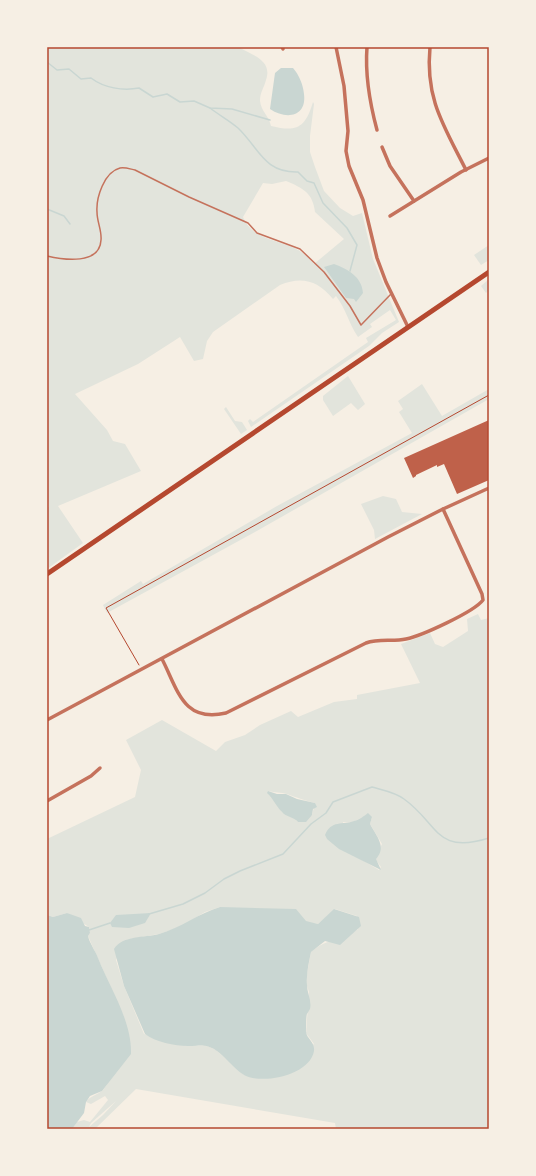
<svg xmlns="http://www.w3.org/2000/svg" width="536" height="1176" viewBox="0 0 536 1176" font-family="Roboto,sans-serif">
<rect width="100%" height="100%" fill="#f6efe4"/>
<!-- green -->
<g fill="#e2e4dc" fill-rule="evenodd">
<path d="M 47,47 L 238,47 C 252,55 273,60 266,80 C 264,88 260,92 260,101 C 261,111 269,116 271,126 C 296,132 305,129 313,102 L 314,104 L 310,136 L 310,152 L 315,167 L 324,191 L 340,208 L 353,216 L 362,213 L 373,259 L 399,322 L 382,333 L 369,346 L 251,427 L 248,421 L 250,419 L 253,422 L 368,342 L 366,338 L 396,320 L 390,310 L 370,324 L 372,327 L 358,337 C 349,324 346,309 336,296 L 333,299 C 318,280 301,276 280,285 L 213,332 L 207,341 L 203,359 L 194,361 L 180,337 L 138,364 L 75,394 L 107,430 L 113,441 L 125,444 L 141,471 L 58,506 L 83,543 L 47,569 L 47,507 L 49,507 L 47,488 ZM 286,181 C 303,188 313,193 315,212 L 344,239 L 314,264 C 310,259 305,255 300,251 C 280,239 253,241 243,217 L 263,183 L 272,184 Z"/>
<path d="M 489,245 L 489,260 L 481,265 L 474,255 Z"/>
<path d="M 489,279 L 489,290 L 486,293 L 481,286 Z"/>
<path d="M 348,376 L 365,404 L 358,410 L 351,403 L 333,416 L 323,400 L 323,396 Z"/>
<path d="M 422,384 L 442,416 L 489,389 L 489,399 L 255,532 L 107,613 L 103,605 L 141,581 L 143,584 L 277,506 L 412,433 L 399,412 L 403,409 L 398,401 Z"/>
<path d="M 226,407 L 235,421 L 242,422 L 247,430 L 241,434 L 224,409 Z"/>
<path d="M 383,496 L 396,499 L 402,512 L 422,514 L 375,539 L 374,530 L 361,504 Z"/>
<path d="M 478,614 L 481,620 L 489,618 L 489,1129 L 336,1129 L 335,1123 L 136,1089 L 95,1129 L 72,1129 L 77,1122 L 84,1120 L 90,1122 L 108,1100 L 105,1096 L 91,1104 L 86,1102 C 90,1096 97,1095 103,1090 C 114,1077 122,1052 129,1036 L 122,1013 L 88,936 L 90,933 L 89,927 L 67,913 L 53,917 L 47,915 L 47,839 L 135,797 L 141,770 L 126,740 L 162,720 L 216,751 L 225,742 L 245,735 L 260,725 L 291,711 L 298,717 L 334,702 L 357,699 L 357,695 L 420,683 L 401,644 L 430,633 L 435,644 L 443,647 L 468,631 L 467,619 ZM 268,791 C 275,793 281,792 287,794 C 298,798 304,800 315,803 L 312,815 L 298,822 L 294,817 L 282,812 ZM 363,817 L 372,817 L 370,824 L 382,844 L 375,859 L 381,867 L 379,870 L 345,850 L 343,822 L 353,822 ZM 220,907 L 318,924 L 335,909 L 357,916 L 358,929 C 343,940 327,938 311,952 L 307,973 L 307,986 L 309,992 L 306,1033 L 314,1044 L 244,1075 L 216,1050 L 203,1044 L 188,1046 L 144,1034 L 124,986 L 116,960 L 125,940 L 159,934 L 180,927 L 205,912 ZM 116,1101 L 103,1115 L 89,1127 L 91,1123 Z"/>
</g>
<!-- water -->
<g fill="#c9d6d2">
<path d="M 281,68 L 293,68 C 299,75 303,84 304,94 C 307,117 286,120 270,109 L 275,73 Z"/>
<path d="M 334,264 C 348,269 362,277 363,293 L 356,302 L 354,299 L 346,298 L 324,267 Z"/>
<path d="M 268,791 L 277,794 L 286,794 L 297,799 L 315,803 L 317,807 L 313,809 L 312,815 L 306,822 L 298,822 C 294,817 286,817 282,812 C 276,806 273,798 267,793 Z"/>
<path d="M 368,813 L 372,817 L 370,824 C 377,837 387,847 376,859 L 381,870 L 339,849 L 327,839 L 325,835 C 331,820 343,825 354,821 C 359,820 364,816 368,813 Z"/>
<path d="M 220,907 L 296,909 L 306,921 L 318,924 L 334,909 L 359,917 L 361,926 L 340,945 L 325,941 L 311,952 C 309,962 306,974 307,985 C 307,993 312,1001 310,1009 C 310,1009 307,1014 307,1014 C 306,1016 306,1030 306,1032 C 307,1039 315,1042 314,1051 C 310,1075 263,1085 244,1075 C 233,1068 225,1056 214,1049 C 202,1043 200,1046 188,1046 C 175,1046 155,1042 145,1034 L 124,986 L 114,949 C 123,935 144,938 159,934 C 181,928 199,913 220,907 Z"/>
<path d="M 67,913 L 81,918 L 85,926 L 89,927 L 90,933 L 88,936 C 90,944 95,950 98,958 C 110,988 132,1021 131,1054 L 102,1091 L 90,1096 L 86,1102 L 84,1113 L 72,1129 L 47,1129 L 47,915 L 53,917 Z"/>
<path d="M 151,913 L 145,923 L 129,928 L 112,927 L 110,923 L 116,915 Z"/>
</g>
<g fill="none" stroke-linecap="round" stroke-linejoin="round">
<!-- stream -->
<g stroke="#c9d6d2" stroke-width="1.5">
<path d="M 47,62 L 57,70 L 69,69 L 81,79 L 91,78 C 104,88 123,91 139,88 L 153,97 L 167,94 L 180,102 L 194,101 L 210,108 L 232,109 L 270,120"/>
<path d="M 210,108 C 219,115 230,121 238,128 C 259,148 264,173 298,172 L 307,181 L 314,183 L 323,203 L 347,228 L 357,245 L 350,271"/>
<path d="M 47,209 L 64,216 L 70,224"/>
<path d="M 149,914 L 183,904 L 205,893 L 224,879 L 240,871 L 283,854 L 311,824 L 326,813 L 333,802 L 372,787 C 382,790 395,792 404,799 C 439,824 435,855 489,838"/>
<path d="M 89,930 L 110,923"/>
</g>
</g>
<!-- building -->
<path fill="#bf614a" d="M 489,420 L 489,480 L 457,494 L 444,464 L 437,467 L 437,465 L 416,475 L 416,476 L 413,478 L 404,458 Z"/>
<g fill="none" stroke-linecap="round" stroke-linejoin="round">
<!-- path -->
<path stroke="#b5482f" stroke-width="1" d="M 139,665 L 106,608 L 489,395"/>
<!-- service -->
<path stroke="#c5725c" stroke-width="1.5" d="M 47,256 C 64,260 100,265 101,240 C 102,231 97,222 97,212 C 96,198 104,172 120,168 C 125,167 130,169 135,170 L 189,197 L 248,223 L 257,233 L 300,249 L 324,272 L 350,306 L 361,325 L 391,294"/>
<!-- minor -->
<g stroke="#c5725c" stroke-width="3.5">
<path d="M 282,47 L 283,49"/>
<path d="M 336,47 L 344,86 L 348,131 L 346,151 L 349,166 L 363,200 L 377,258 L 386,282 L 408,327"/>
<path d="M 367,47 C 365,74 370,104 377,130"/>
<path d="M 430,47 C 425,99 444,126 466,170"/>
<path d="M 382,147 L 390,166 L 414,201"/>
<path d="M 390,216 L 461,172 L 489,158"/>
<path d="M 162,659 C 178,690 183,723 226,713 L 366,643 C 379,638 393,642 406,639 C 421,636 474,612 483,600 L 482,594 L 443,509"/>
<path d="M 47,720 L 388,537 L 443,509 L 489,488"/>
<path d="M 47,801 L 91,776 L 100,768"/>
</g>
<!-- secondary -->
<path stroke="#b5482f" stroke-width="5" d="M 47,574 L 489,272"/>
</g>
<!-- border -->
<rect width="536" height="1176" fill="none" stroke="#f6efe4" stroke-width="96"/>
<rect x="48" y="48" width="440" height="1080" fill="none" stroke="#b5482f" stroke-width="1.5"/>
</svg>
